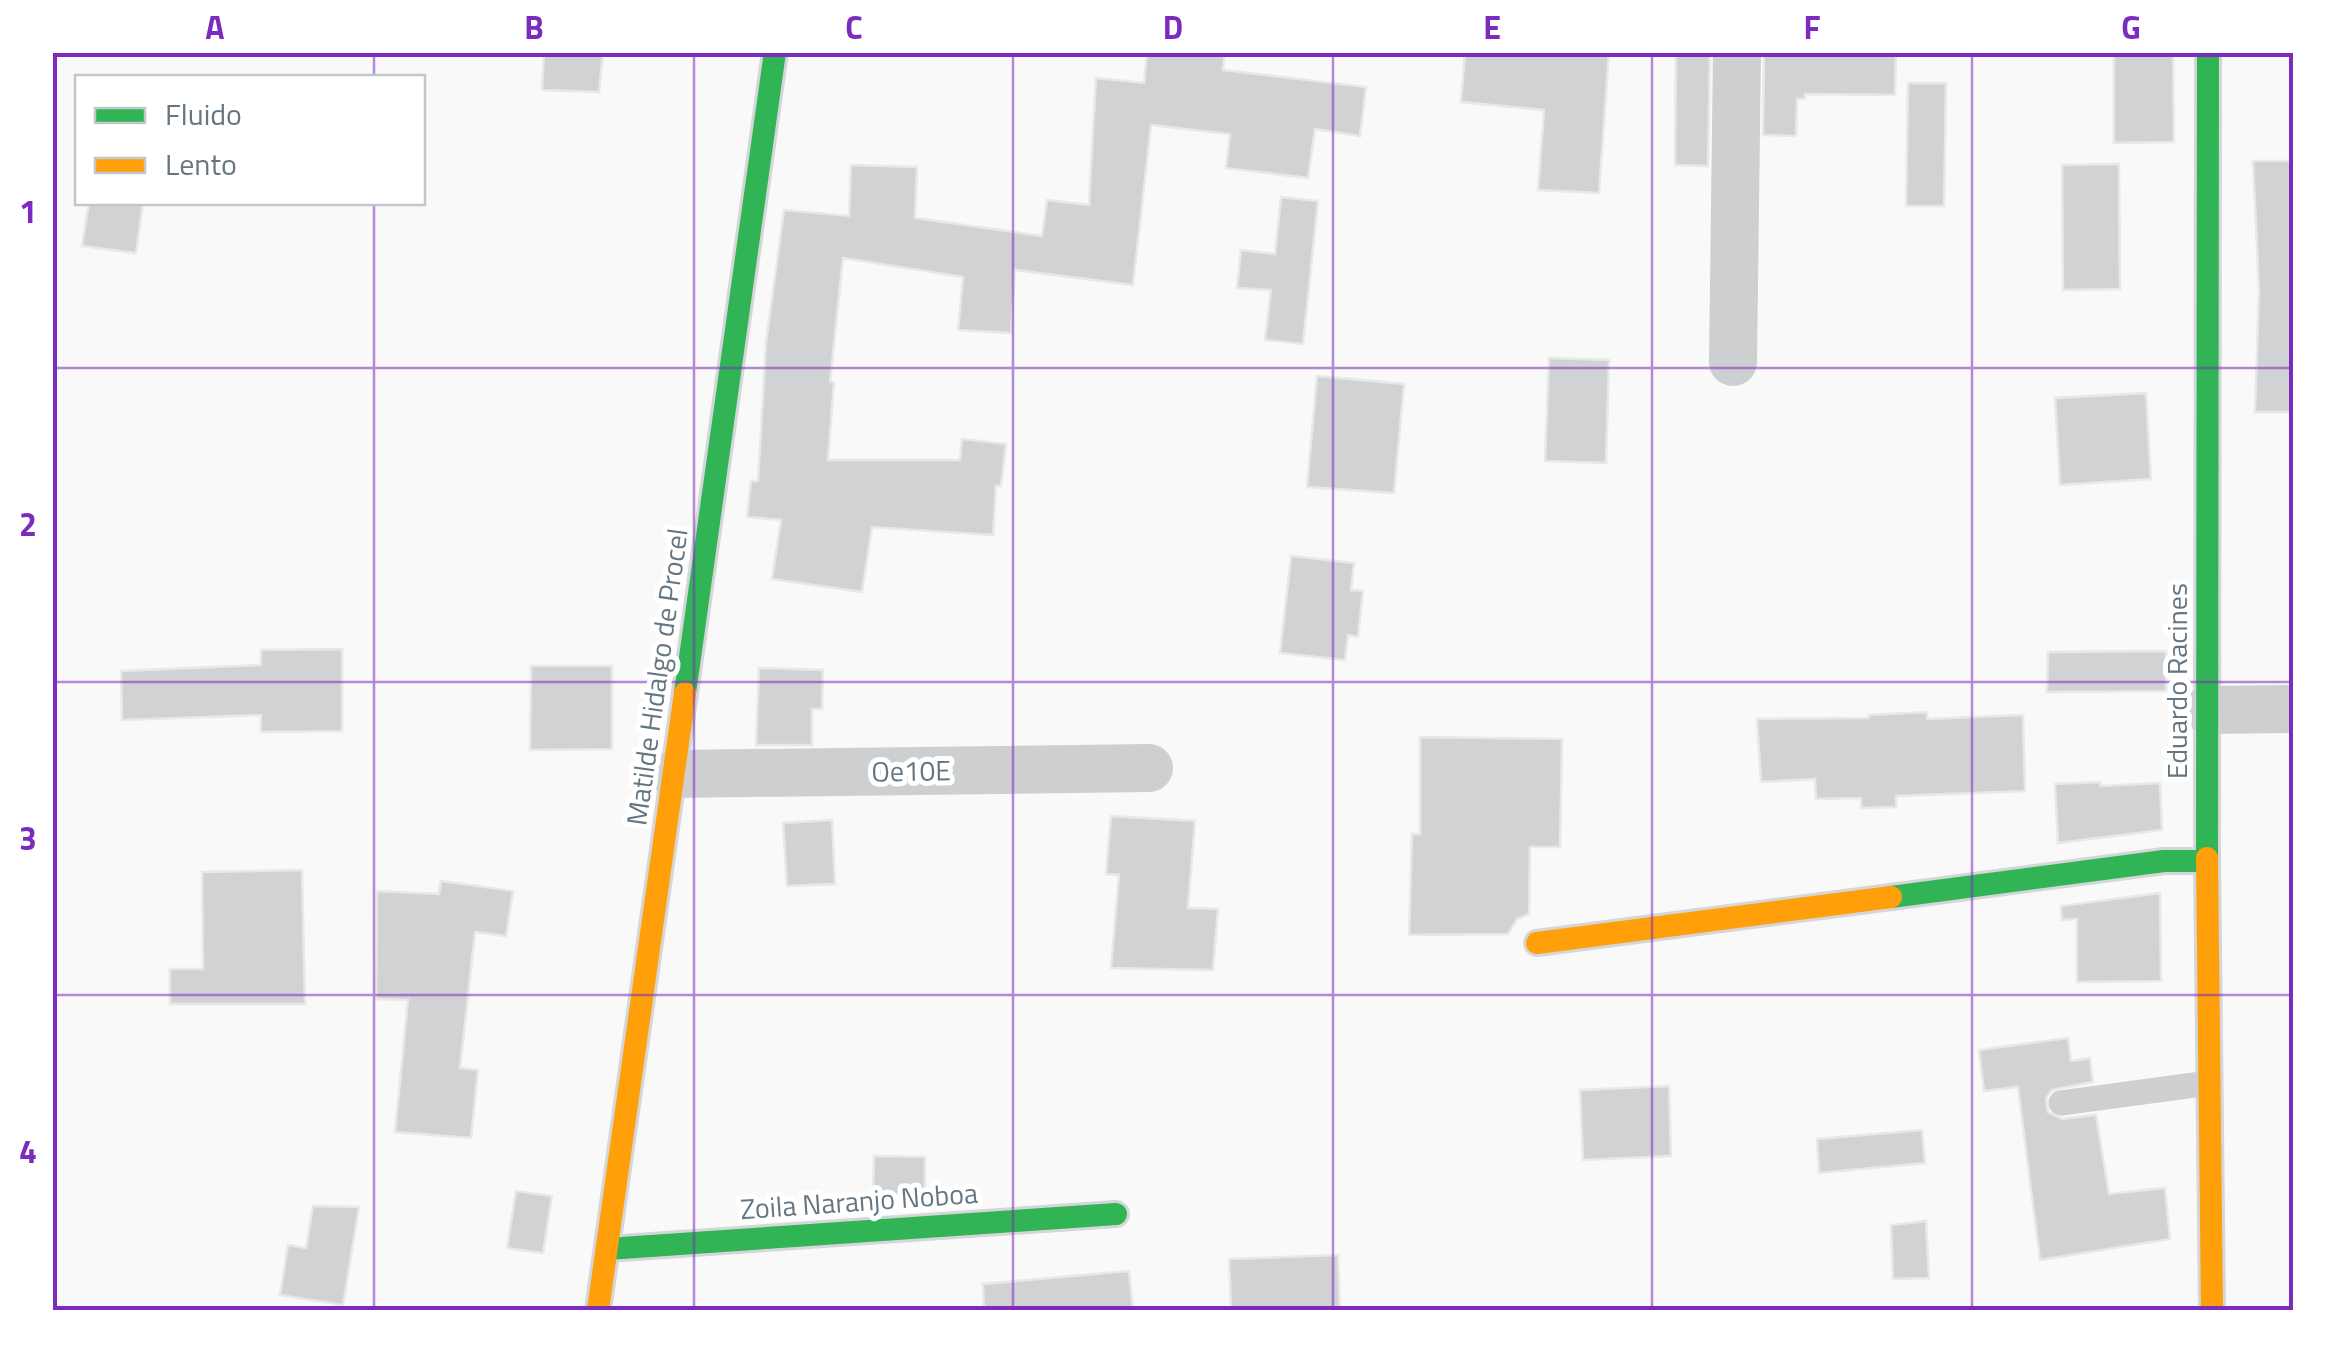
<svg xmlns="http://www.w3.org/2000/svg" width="2346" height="1363" viewBox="0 0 2346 1363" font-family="'Titillium Web',sans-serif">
<rect width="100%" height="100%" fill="#f9f9f9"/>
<!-- building -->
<g fill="#d0d2d3" stroke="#e8e8e8" stroke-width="2.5">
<path d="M 544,52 L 603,52 L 599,92 L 542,90 Z"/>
<path d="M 1147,52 L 1225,52 L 1223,70 L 1366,87 L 1360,136 L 1315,129 L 1308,178 L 1226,168 L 1230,134 L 1151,125 L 1133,285 L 1015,270 L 1011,333 L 958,330 L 963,277 L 843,258 L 830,382 L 834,382 L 828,460 L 960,460 L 962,439 L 1006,444 L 1001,486 L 996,486 L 993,535 L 872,527 L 862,592 L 772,579 L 781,520 L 747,517 L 751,481 L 758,481 L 766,342 L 784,210 L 849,216 L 851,165 L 917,167 L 915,218 L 1042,236 L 1047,200 L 1089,205 L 1096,78 L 1144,83 Z"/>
<path d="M 1465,52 L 1609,52 L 1599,193 L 1538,190 L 1544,110 L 1461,102 Z"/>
<path d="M 1676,52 L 1710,52 L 1708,166 L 1675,165 Z"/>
<path d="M 1764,52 L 1896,52 L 1895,95 L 1805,94 L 1805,99 L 1797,99 L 1796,136 L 1763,135 Z"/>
<path d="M 2114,52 L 2173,52 L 2174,142 L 2114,143 Z"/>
<path d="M 1908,83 L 1946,83 L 1944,206 L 1906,206 Z"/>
<path d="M 2253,161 L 2294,161 L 2294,412 L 2255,412 L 2259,290 Z"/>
<path d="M 2119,164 L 2120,289 L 2063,290 L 2062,165 Z"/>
<path d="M 1281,197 L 1318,201 L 1303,344 L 1265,340 L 1271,290 L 1237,288 L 1241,250 L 1275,254 Z"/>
<path d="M 89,202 L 143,202 L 136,253 L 82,246 Z"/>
<path d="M 1549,358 L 1609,360 L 1606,463 L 1545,461 Z"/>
<path d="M 1317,376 L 1404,384 L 1394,493 L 1307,487 Z"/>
<path d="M 2146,393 L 2151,479 L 2060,485 L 2055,398 Z"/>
<path d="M 1291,556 L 1354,563 L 1351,590 L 1363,591 L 1358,637 L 1348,635 L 1345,660 L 1280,653 Z"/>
<path d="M 342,649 L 342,731 L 261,732 L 261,715 L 122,720 L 121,671 L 261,665 L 261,650 Z"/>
<path d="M 2166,651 L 2166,691 L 2047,692 L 2048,652 Z"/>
<path d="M 531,666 L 612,666 L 612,749 L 530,750 Z"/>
<path d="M 759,668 L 823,670 L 822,709 L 812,709 L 812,745 L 756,745 Z"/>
<path d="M 1927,712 L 1927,719 L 2023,715 L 2025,791 L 1896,796 L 1896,807 L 1861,808 L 1861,798 L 1816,799 L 1815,779 L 1761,782 L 1757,719 L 1869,718 L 1869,715 Z"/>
<path d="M 1420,737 L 1562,739 L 1560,847 L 1530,847 L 1529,914 L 1517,919 L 1508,934 L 1409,935 L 1412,834 L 1420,834 Z"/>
<path d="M 2100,782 L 2100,786 L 2160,783 L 2162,830 L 2058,843 L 2055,784 Z"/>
<path d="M 1111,816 L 1195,821 L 1188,908 L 1218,909 L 1213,970 L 1111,968 L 1119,875 L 1106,874 Z"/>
<path d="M 832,820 L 835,884 L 787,886 L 783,823 Z"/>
<path d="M 302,870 L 305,1004 L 170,1004 L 170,969 L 203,969 L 202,872 Z"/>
<path d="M 441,881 L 513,891 L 506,936 L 475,932 L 460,1068 L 478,1070 L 471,1138 L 395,1132 L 408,1000 L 376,999 L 377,891 L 439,894 Z"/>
<path d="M 2160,893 L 2161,981 L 2077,982 L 2077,919 L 2062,920 L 2061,906 Z"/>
<path d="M 2068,1038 L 2071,1061 L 2090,1058 L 2093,1082 L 2052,1090 L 2046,1098 L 2048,1112 L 2062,1119 L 2096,1115 L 2109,1194 L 2165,1188 L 2170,1239 L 2040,1260 L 2018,1087 L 1984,1091 L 1979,1050 Z"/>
<path d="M 1669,1086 L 1671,1156 L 1583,1160 L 1580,1090 Z"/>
<path d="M 1922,1130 L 1925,1163 L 1819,1173 L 1817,1139 Z"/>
<path d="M 874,1156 L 925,1157 L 925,1195 L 873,1194 Z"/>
<path d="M 516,1191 L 552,1196 L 543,1253 L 507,1248 Z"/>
<path d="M 313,1206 L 359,1207 L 343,1305 L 280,1295 L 288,1245 L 306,1248 Z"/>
<path d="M 1926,1221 L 1929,1278 L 1893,1279 L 1891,1225 Z"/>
<path d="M 1338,1255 L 1340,1310 L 1231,1310 L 1229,1259 Z"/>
<path d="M 1129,1271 L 1133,1310 L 984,1310 L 983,1284 Z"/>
</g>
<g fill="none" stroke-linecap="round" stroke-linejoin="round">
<!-- fast casing -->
<g stroke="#d5d6d7" stroke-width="28">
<g id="fast">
<path d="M 685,693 L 775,52"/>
<path d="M 2207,858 L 2208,52"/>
<path d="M 1891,897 L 2164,861 L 2207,861"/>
<path d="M 607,1249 L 1116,1214"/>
</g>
</g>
<!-- slow casing -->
<g stroke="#d5d6d7" stroke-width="28">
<g id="slow">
<path d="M 2207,858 L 2212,1310"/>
<path d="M 1537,943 L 1891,897"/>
<path d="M 598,1310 L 685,693"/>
</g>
</g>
<!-- lane -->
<path stroke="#cecfd0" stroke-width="25" d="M 2061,1103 L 2209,1083"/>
<!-- street -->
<g stroke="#cecfd0" stroke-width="48">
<path d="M 1733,362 L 1737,52"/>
<path d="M 2207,710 L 2294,709"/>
<path d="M 674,774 L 1149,768"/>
</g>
<!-- fast -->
<use href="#fast" stroke="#30b455" stroke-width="22"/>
<!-- slow -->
<use href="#slow" stroke="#ff9f0a" stroke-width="22"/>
</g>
<!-- grid -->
<path fill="none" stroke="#7b2cbf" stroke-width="2.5" stroke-opacity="0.55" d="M 374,52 L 374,78M 694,52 L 694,1310M 1013,52 L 1013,1310M 1333,52 L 1333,1310M 1652,52 L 1652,1310M 1972,52 L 1972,1310M 374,202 L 374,1310M 52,368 L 2294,368M 52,682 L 2294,682M 52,995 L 2294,995"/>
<g text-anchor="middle" stroke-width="10" stroke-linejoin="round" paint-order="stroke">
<!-- street labels -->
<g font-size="28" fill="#657683" stroke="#fff">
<text transform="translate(657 677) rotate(-82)" y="10">Matilde Hidalgo de Procel</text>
<text transform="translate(2177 681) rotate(-90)" y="10">Eduardo Racines</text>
<text transform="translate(911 771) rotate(-1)" y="10">Oe10E</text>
<text transform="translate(859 1201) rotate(-4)" y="10">Zoila Naranjo Noboa</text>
</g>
</g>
<!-- border -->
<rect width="2346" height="1363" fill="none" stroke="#ffffff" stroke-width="110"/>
<!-- legend -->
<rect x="75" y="75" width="350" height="130" fill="#ffffff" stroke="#c1c8cd" stroke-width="2.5"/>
<rect x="95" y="108" width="50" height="15" fill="#30b455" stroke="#c1c8cd" stroke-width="2.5"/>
<text x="165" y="125" font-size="30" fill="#657683">Fluido</text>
<rect x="95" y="158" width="50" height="15" fill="#ff9f0a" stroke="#c1c8cd" stroke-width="2.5"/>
<text x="165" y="175" font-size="30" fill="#657683">Lento</text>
<rect x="55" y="55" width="2236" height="1253" fill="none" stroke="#7b2cbf" stroke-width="4"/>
<g font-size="32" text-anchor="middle" font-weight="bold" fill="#7b2cbf">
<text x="215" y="39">A</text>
<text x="534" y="39">B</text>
<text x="854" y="39">C</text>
<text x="1173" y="39">D</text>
<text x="1492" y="39">E</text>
<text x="1812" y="39">F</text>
<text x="2131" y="39">G</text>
<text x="28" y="223">1</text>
<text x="28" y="536">2</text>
<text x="28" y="850">3</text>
<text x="28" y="1163">4</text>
</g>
</svg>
